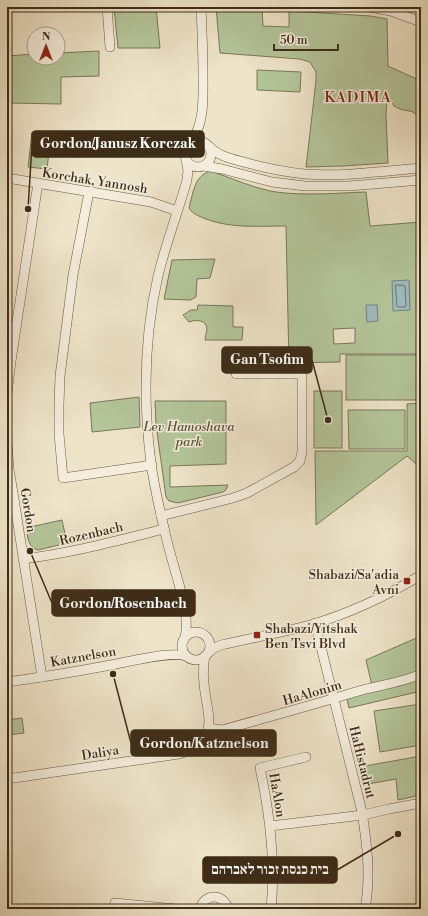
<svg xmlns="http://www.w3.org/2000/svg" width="428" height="916" viewBox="0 0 428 916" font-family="'Libre Bodoni','Frank Ruhl Libre',serif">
<rect width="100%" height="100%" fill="#eee4c9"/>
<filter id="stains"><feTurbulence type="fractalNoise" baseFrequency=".005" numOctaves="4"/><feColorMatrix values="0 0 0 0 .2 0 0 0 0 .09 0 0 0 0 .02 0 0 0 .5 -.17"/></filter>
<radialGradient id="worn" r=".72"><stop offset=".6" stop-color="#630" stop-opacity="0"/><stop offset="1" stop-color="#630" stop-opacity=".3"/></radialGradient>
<!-- green -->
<g fill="#b4c59a" stroke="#787858" fill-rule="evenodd">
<path d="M 114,7 L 156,7 L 160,48 L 118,48 Z"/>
<path d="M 216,7 L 262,7 L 263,26 L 289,27 L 289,11 L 371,16 L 387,19 L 388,66 L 421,81 L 421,118 L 413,112 L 400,109 L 394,106 L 387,95 L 386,115 L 388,163 L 343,166 L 306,167 L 316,81 L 316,72 L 310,62 L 300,59 L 220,53 Z"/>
<path d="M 99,51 L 99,76 L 61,77 L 61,104 L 7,103 L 7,56 L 34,54 L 34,58 L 58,58 L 58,53 Z"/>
<path d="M 257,70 L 301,72 L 300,92 L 257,90 Z"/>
<path d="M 32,132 L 51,134 L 47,169 L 28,167 Z"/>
<path d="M 211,171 C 231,178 256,189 276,192 C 306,196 337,193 366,192 L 370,226 L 421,222 L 421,354 L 340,354 L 340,362 L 289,363 L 286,226 C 258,226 228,229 201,217 C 196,215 192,213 189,208 C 193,194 194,175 211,171 ZM 355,328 L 355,343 L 334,344 L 333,329 Z"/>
<path d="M 215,259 L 210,278 L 197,279 L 196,297 L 190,300 L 164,299 L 172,260 Z"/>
<path d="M 198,305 L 233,306 L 233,327 L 243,327 L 242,340 L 205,340 C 205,337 206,334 207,330 C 207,320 197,319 189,322 L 183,315 L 191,310 L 197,310 Z"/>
<rect x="346" y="355" width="75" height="45"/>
<rect x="314" y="391" width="28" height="57"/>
<path d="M 139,397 L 140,427 L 92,432 L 90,403 Z"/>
<path d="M 155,401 L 226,401 L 226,464 L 170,466 L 170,487 L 228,485 L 226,490 L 223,492 L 178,503 L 169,501 L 166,497 L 156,425 Z"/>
<path d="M 421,403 L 421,468 L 407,456 L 316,525 L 315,451 L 407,451 L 407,404 Z"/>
<path d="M 348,410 L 405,410 L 405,449 L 349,449 Z"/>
<path d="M 62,520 L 67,543 L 38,550 C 28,548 28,537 26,528 Z"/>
<path d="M 421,636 L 421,691 L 349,708 L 347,699 L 373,690 L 366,660 Z"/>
<path d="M 421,704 L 421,745 L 380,752 L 374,711 Z"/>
<path d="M 22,718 L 24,733 L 7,735 L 7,720 Z"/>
<path d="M 421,756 L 421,795 L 398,800 L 396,779 L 368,784 L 365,766 Z"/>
</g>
<!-- water -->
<g fill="#9ebcc1" stroke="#77827d">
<path d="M 409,280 L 410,310 L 393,311 L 392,281 Z"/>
<path d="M 366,305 L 377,305 L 378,321 L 367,322 Z"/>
</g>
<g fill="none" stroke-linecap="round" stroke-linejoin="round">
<!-- shore -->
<path stroke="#6e746c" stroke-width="1" d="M 396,285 L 403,285 L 405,286 L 406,305 L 405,307 L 399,307 L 397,306 Z"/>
<!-- minor casing -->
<g stroke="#695a44" stroke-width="10">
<g id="minor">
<path d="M 107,7 L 110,47"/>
<path d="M 369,7 L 391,11 L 421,22"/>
<circle cx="198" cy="154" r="13"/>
<path d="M 190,143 C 205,125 203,97 203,75 C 203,52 202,30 201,7"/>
<path d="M 209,146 C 219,157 233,159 247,163 C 266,168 285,172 305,174 C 343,177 383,171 421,168"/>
<path d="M 204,166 L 222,169 L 272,182 L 305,186 L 349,186 L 421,180"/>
<path d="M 7,178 L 151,202 L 177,211"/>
<path d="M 89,192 L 73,275 L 60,376 L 59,405 L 59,434 L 63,478 L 152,465"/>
<path d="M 7,393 L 11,361 L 38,183"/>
<path d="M 7,443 L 9,469 L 14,499 L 42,677"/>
<path d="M 161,516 L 233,498 L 247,493 L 294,467 L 300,461 L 302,452 L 302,374 L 236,374"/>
<path d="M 23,559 C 72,553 116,541 164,529"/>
<path d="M 315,623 L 362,812 C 367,844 371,876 365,909"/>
<circle cx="196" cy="646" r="14"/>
<path d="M 185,638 C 189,619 183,601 179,584 C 174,566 168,547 164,528 C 159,507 154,485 151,463 C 143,400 144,337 158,276 C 166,243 178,212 187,180 L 188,170 L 186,160"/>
<path d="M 208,653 L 214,648 L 221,645 C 251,638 281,633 310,625 C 351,613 385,597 421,575"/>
<path d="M 7,682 C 44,677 80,671 116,664 C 133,661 171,651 186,656"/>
<path d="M 208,728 L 222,730 C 269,717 316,704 362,690 C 382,685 403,682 421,674"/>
<path d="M 7,779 L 179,754 C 222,742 207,716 204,684 C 203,674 203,665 205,656"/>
<path d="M 270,826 L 363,815 L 389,809 L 421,803"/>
<path d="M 114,909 L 115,903 L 175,909"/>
<path d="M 200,909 C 204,893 224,893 228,909"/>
<path d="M 271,909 C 276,861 270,815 260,768 L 306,757"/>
</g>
</g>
<!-- minor -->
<use href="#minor" stroke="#f4eddc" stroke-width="9"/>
</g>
<!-- markers -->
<g fill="#8f2418" stroke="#f4eddc" stroke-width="1.5">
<rect x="403" y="577" width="8" height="8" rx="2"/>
<rect x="253" y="631" width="8" height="8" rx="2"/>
</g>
<g text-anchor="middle" stroke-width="3" stroke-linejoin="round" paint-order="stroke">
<!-- street labels -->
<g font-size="13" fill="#3d2c17" stroke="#f4eddc">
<text transform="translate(95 180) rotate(9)" y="5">Korchak, Yannosh</text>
<text transform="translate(29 510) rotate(81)" y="5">Gordon</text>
<text transform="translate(91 533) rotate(-13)" y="5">Rozenbach</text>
<text transform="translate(83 656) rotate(-10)" y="5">Katznelson</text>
<text transform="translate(312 692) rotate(-16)" y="5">HaAlonim</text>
<text transform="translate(100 752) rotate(-9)" y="5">Daliya</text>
<text transform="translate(363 762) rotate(76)" y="5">HaHistadrut</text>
<text transform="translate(278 795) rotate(80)" y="5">HaAlon</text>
</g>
<!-- park labels -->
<g font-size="13" font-style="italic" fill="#5b5238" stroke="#f4eddc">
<text x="189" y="431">Lev Hamoshava<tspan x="189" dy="15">park</tspan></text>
</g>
<!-- poi labels -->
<g font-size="13" fill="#3d2c17" stroke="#f4eddc" text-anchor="end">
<text x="399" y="579">Shabazi/Sa'adia<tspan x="399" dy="15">Avni</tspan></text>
<text x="265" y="633" text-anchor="start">Shabazi/Yitshak<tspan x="265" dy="15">Ben Tsvi Blvd</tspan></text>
</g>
<!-- quarter labels -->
<g font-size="15" letter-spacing="1" fill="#7a1f14" stroke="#f4eddc">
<text x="358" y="102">KADIMA</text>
</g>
</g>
<!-- callouts -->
<path fill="none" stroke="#3d2c17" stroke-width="1.5" d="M28 209L32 144M328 420L312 360M30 551L52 603M113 674L131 743M398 834L337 870"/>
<g fill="#3d2c17" stroke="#f4eddc" stroke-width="1.5">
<circle cx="28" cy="209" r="4"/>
<circle cx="328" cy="420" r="4"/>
<circle cx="30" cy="551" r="4"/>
<circle cx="113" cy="674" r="4"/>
<circle cx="398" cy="834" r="4"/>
</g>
<g fill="#3d2c17" stroke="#3d2c17" stroke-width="1.5">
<rect x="32" y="131" width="172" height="26" rx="4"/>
<rect x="222" y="347" width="90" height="26" rx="4"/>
<rect x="52" y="590" width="143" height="26" rx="4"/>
<rect x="131" y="730" width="145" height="26" rx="4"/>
<rect x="203" y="857" width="134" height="26" rx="4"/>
</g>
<g font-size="14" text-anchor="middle" font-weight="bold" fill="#fff">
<text x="118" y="148">Gordon/Janusz Korczak</text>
<text x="267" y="364">Gan Tsofim</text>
<text x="123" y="608">Gordon/Rosenbach</text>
<text x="204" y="748">Gordon/Katznelson</text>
<text x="270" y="874">בית כנסת זכור לאברהם</text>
</g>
<!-- margin -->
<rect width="428" height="916" fill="none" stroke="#eee4c9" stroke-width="24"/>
<rect x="8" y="8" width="412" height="900" fill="none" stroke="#3d2c17" stroke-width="2"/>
<rect x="12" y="12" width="404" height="892" fill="none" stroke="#3d2c17"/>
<!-- north arrow -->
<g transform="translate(46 46)"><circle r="19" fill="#f4eddc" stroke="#aba08d"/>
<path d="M0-3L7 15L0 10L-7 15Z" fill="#8f2418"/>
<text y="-6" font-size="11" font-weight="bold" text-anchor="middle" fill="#3d2c17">N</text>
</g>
<!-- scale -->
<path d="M274 44v6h64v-6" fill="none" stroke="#3d2c17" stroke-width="2"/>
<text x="280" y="44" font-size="12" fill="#3d2c17" stroke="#f4eddc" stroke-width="3" paint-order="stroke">50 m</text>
<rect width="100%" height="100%" filter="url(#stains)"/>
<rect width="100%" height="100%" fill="url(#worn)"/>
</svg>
